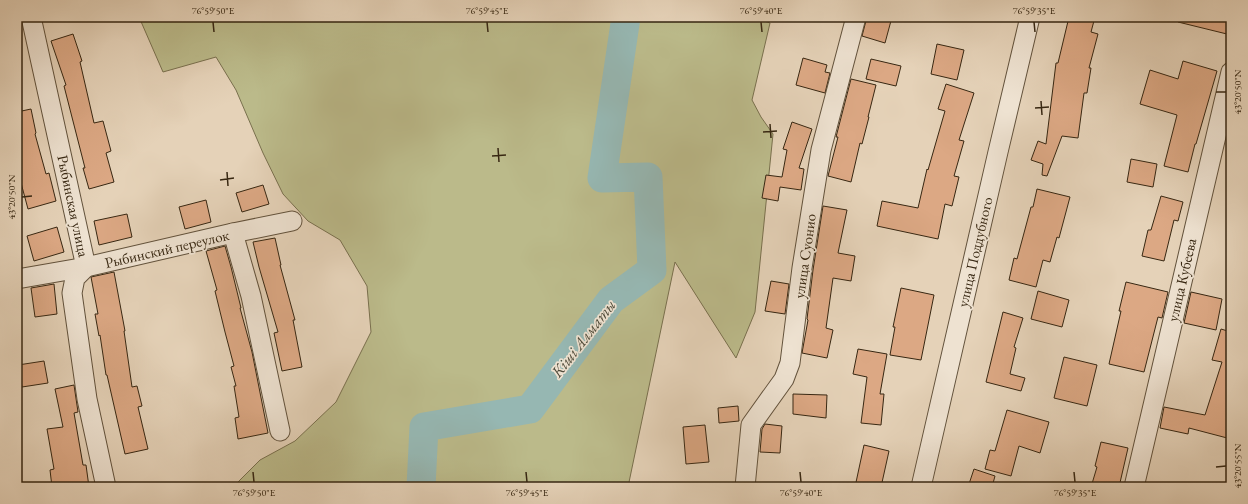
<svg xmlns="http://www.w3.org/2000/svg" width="1248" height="504" viewBox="0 0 1248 504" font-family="'EB Garamond',serif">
<rect width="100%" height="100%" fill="#e5d2b8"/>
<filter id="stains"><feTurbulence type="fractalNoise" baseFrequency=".005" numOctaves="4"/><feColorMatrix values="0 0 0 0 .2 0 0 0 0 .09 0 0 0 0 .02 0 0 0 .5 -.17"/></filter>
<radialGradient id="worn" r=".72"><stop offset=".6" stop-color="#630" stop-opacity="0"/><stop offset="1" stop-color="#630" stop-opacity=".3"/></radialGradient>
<!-- green -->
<path fill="#bbba8a" stroke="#79704e" d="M 139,17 L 752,17 L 770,23 L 752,100 L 761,117 L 773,134 L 755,312 L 736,358 L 675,262 L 628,487 L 233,487 L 260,460 L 295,441 L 336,402 L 371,332 L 367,286 L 340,240 L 308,221 L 283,194 L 263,153 L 236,90 L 216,57 L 163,72 Z"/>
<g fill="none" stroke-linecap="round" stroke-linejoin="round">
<!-- river -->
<path stroke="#96b7b2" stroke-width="29" d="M 421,487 L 424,427 L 530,409 L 611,300 L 652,270 L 648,177 L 602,178 L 626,17"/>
</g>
<!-- building -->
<g fill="#dca884" stroke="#372712">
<path d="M 867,17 L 892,17 L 885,43 L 862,36 Z"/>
<path d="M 1069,17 L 1095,17 L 1091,32 L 1098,34 L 1089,68 L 1091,68 L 1087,93 L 1084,93 L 1078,138 L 1062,136 L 1047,176 L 1042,175 L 1043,164 L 1031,160 L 1038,141 L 1046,144 L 1056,63 L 1058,63 Z"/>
<path d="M 1179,17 L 1231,17 L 1231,35 L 1178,22 Z"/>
<path d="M 73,34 L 82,61 L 80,62 L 94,123 L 103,121 L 111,151 L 106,153 L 114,182 L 89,189 L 83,168 L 85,168 L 64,86 L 66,85 L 51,41 Z"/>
<path d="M 937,44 L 964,50 L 957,80 L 931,74 Z"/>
<path d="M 803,58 L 827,65 L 825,72 L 830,73 L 825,93 L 796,85 Z"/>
<path d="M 871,59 L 901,66 L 896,86 L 866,79 Z"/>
<path d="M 1183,61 L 1217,71 L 1196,144 L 1195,144 L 1188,172 L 1164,166 L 1177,115 L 1140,104 L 1150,70 L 1178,79 Z"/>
<path d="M 851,79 L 876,85 L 868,117 L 869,117 L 862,144 L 860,143 L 851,182 L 828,176 L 838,137 L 836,137 Z"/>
<path d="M 946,84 L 974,93 L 959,140 L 964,141 L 954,176 L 959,177 L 952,206 L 945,204 L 938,239 L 877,226 L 882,201 L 918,208 L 927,169 L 928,170 L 945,111 L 938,109 Z"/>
<path d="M 31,109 L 36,133 L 35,134 L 46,174 L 49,173 L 56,201 L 28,209 L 17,168 L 17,112 Z"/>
<path d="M 792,122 L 812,129 L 799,168 L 804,169 L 801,190 L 780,187 L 778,201 L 762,198 L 766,175 L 782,177 L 787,150 L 783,149 Z"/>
<path d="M 1131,159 L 1157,164 L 1153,187 L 1127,182 Z"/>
<path d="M 263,185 L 269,204 L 242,212 L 236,193 Z"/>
<path d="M 1037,189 L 1070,197 L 1059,238 L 1057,237 L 1050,262 L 1043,260 L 1036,287 L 1009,280 L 1014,258 L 1017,259 L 1031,207 L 1033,207 Z"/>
<path d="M 1161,196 L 1183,202 L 1178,221 L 1174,220 L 1164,261 L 1142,256 L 1148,230 L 1151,230 Z"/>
<path d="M 206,200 L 211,222 L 185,229 L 179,207 Z"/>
<path d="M 823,206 L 847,210 L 838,253 L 855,256 L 851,281 L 833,278 L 826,328 L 833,330 L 827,358 L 802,353 L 808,320 L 807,319 L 813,270 Z"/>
<path d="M 127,214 L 132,237 L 99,245 L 94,221 Z"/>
<path d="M 57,227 L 64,252 L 34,261 L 27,236 Z"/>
<path d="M 275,238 L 281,265 L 280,265 L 295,320 L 293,320 L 302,367 L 282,371 L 274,333 L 278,332 L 259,267 L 253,242 Z"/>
<path d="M 225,246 L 231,267 L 241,308 L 240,308 L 252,352 L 268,433 L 238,439 L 235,418 L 239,417 L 234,386 L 236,386 L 231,367 L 234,366 L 225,332 L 215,291 L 217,290 L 206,251 Z"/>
<path d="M 114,272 L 125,331 L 124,331 L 132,387 L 137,386 L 142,406 L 138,407 L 148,449 L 125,454 L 107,375 L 106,375 L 100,335 L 99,336 L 95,314 L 98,314 L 91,277 Z"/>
<path d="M 771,281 L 789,284 L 785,314 L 765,311 Z"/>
<path d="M 1126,282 L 1168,292 L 1162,318 L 1158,317 L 1144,372 L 1109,364 L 1121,311 L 1119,311 Z"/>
<path d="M 54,284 L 57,314 L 35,317 L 31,288 Z"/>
<path d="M 901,288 L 934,295 L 921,360 L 890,355 L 895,327 L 893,327 Z"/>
<path d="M 1038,291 L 1069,300 L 1062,327 L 1031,319 Z"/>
<path d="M 1191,292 L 1222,299 L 1216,330 L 1184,323 Z"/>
<path d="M 1003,312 L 1023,318 L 1014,347 L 1016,348 L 1010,374 L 1025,378 L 1021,391 L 986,382 Z"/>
<path d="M 1221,329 L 1231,332 L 1231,439 L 1189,428 L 1188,434 L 1160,428 L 1164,407 L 1205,415 L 1222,362 L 1212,360 Z"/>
<path d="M 858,349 L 887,354 L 880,394 L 884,394 L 881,425 L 861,423 L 867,377 L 853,374 Z"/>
<path d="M 1064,357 L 1097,365 L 1087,406 L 1054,398 Z"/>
<path d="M 44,361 L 48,383 L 22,387 L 18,365 Z"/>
<path d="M 74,385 L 78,412 L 74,413 L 83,465 L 86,465 L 89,487 L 52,487 L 50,470 L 54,469 L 47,429 L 63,427 L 55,389 Z"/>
<path d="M 793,394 L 827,395 L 826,418 L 793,414 Z"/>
<path d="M 738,406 L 739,421 L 719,423 L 718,408 Z"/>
<path d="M 1007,410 L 1049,422 L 1040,453 L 1019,446 L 1011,476 L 985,469 L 990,450 L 995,451 Z"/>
<path d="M 765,424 L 782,426 L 780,453 L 760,452 L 762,429 Z"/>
<path d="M 705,425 L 709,462 L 686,464 L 683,427 Z"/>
<path d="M 1101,442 L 1128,448 L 1119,487 L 1091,487 L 1097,467 L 1095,466 Z"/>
<path d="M 864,445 L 889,451 L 881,487 L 855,487 Z"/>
<path d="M 974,469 L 995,476 L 992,487 L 968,487 Z"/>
</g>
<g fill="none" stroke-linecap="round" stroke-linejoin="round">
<!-- street casing -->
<g stroke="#62523c" stroke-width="21">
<g id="street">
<path d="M 31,17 L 86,267 L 75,278 L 72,293 L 87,399 L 106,487"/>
<path d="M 233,233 L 251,296 L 280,431"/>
<path d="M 17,279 L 86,267 L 233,233 L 292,221"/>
<path d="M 745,487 L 751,425 L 784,379 L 790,363 L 802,268 L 821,150 L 856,17"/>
<path d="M 921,487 L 998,152 L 1030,17"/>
<path d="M 1134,487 L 1231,72"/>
</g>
</g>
<!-- street -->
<use href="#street" stroke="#eee2d1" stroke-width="19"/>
</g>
<!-- ticks -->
<path fill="none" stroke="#372712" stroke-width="1.5" d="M 213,22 L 214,32M 487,22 L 488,32M 761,22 L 762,32M 1034,22 L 1035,32M 1216,92 L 1226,92M 1041,101 L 1042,115M 1035,108 L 1049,107M 770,124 L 771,138M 763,132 L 777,131M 498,148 L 499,162M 492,156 L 506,155M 227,172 L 228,186M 220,180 L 234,178M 22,197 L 32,196M 1216,467 L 1226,466M 253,472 L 254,482M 526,472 L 527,482M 800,472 L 801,482M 1074,472 L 1075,482"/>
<g text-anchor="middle" stroke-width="3.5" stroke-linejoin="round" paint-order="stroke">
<!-- street labels -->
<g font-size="15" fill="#372712" stroke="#eee2d1">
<text transform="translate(73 206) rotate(78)" y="5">Рыбинская улица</text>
<text transform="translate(167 249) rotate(-13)" y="5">Рыбинский переулок</text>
<text transform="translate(975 252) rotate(-77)" y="5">улица Поддубного</text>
<text transform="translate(805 256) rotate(-82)" y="5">улица Суонио</text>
<text transform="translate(1182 280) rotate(-77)" y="5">улица Кубеева</text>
</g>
<!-- water labels -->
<g font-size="16" font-style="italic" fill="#4f4b3a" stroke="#eee2d1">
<text transform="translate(583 338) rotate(-52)" y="6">Кіші Алматы</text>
</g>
</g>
<!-- margin -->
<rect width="1248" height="504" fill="none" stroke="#e5d2b8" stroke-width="44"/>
<rect x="22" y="22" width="1204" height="460" fill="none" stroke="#372712" stroke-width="1.5"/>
<g font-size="10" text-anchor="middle" fill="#372712">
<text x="213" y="14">76°59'50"E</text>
<text x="487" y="14">76°59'45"E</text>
<text x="761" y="14">76°59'40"E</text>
<text x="1034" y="14">76°59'35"E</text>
<text transform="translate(1237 92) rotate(-90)" y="4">43°20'50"N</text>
<text transform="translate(11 197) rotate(-90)" y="4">43°20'50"N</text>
<text transform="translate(1237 466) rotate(-90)" y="4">43°20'55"N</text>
<text x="254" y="496">76°59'50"E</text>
<text x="527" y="496">76°59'45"E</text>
<text x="801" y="496">76°59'40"E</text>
<text x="1075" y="496">76°59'35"E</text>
</g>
<rect width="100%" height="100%" filter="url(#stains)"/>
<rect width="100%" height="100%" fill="url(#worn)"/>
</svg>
